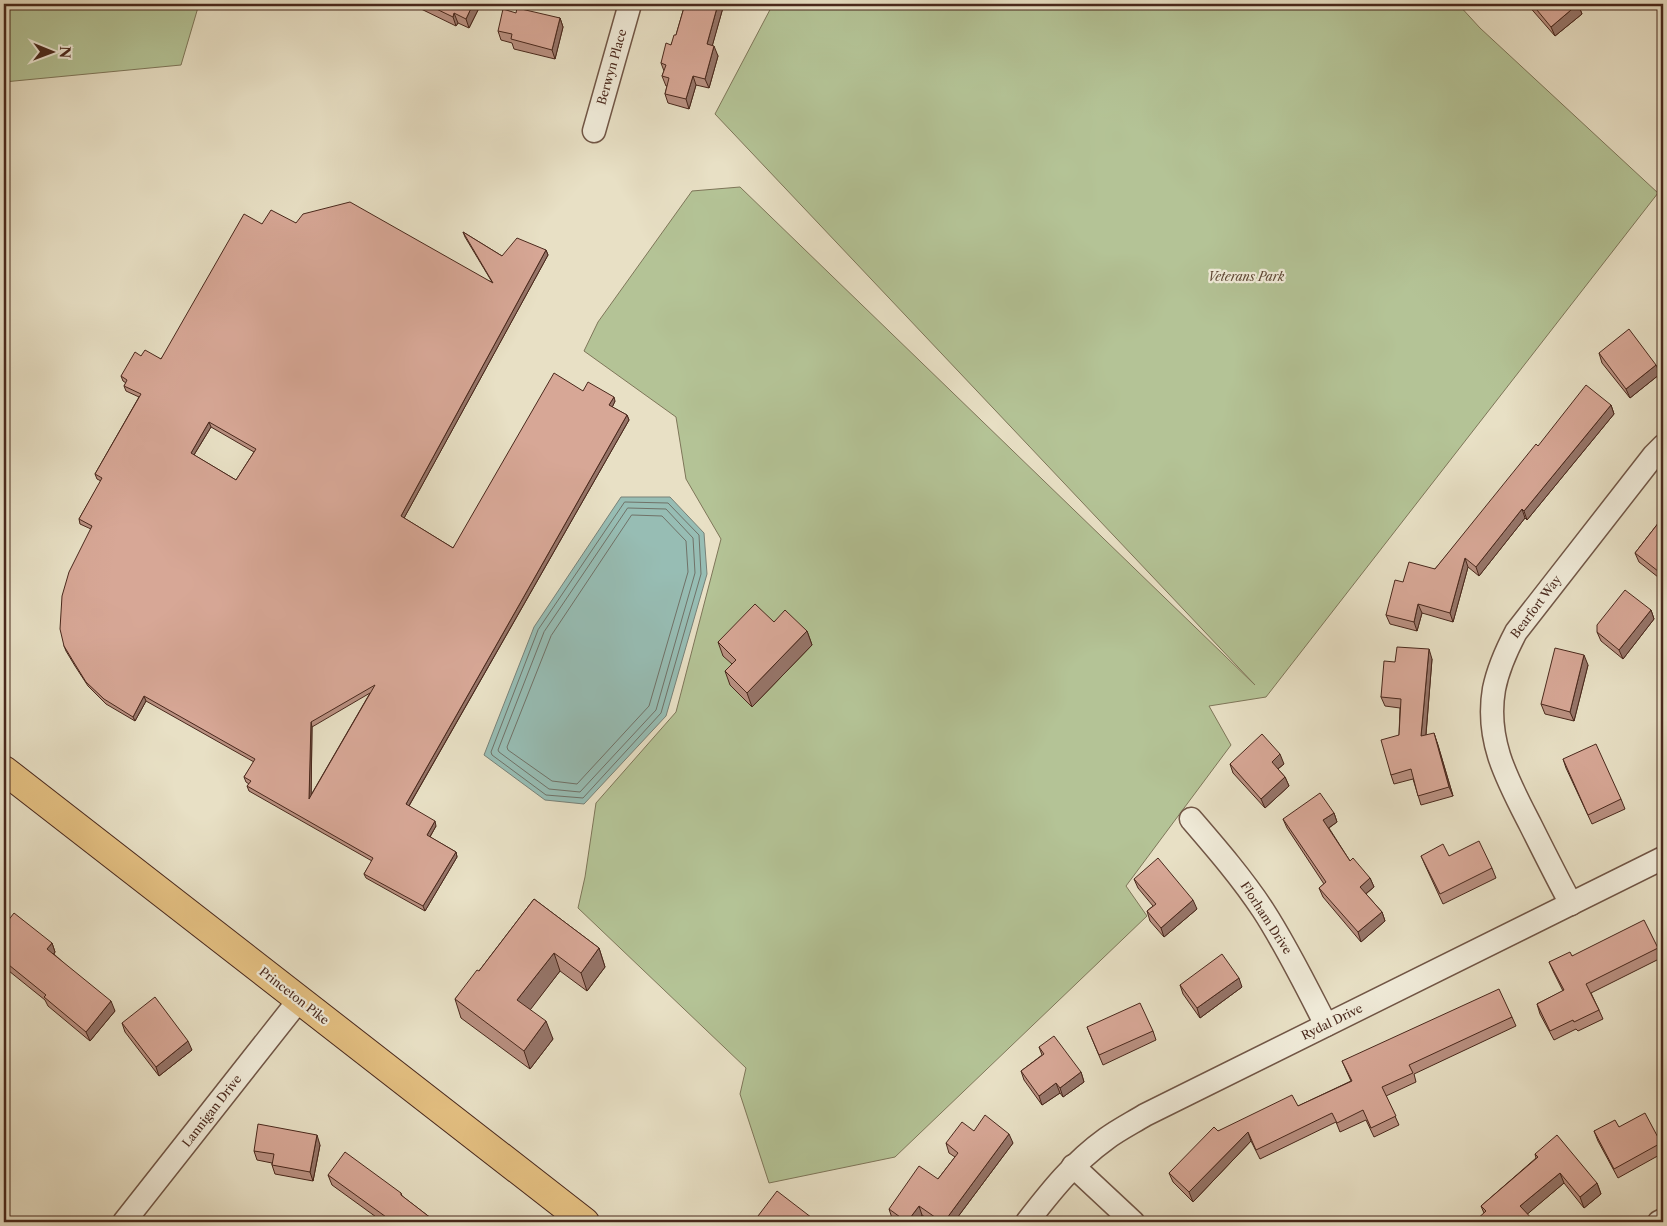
<svg xmlns="http://www.w3.org/2000/svg" width="1667" height="1226" viewBox="0 0 1667 1226" font-family="'Libre Caslon Text',serif">
<rect width="100%" height="100%" fill="#e8e0c5"/>
<filter id="stains"><feTurbulence type="fractalNoise" baseFrequency=".004" numOctaves="4"/><feColorMatrix values="0 0 0 0 .2 0 0 0 0 .09 0 0 0 0 .02 0 0 0 .5 -.17"/></filter>
<radialGradient id="worn" r=".72"><stop offset=".6" stop-color="#630" stop-opacity="0"/><stop offset="1" stop-color="#630" stop-opacity=".3"/></radialGradient>
<!-- green -->
<g fill="#b4c396" stroke="#7e7659">
<path d="M 4,4 L 199,4 L 181,65 L 4,82 Z"/>
<path d="M 773,4 L 1458,4 L 1480,28 L 1658,193 L 1266,697 L 1209,706 L 1231,745 L 1126,886 L 1147,916 L 895,1157 L 769,1183 L 740,1094 L 746,1068 L 578,908 L 585,877 L 596,803 L 676,712 L 721,539 L 686,479 L 676,417 L 584,351 L 598,322 L 692,191 L 740,187 L 1255,685 L 715,114 Z"/>
</g>
<!-- water -->
<path fill="#97bdb4" stroke="#788177" d="M 621,497 L 670,497 L 704,533 L 707,574 L 666,716 L 584,804 L 545,800 L 484,755 L 534,627 Z"/>
<g fill="none" stroke-linecap="round" stroke-linejoin="round">
<!-- shore -->
<g stroke="#707268" stroke-width="1">
<path d="M 625,502 L 668,503 L 699,535 L 701,574 L 661,713 L 583,798 L 546,795 L 492,755 L 491,752 L 538,630 Z"/>
<path d="M 628,508 L 666,509 L 693,538 L 695,573 L 656,710 L 580,792 L 549,789 L 499,752 L 498,750 L 544,632 Z"/>
<path d="M 632,515 L 662,516 L 686,541 L 688,572 L 649,706 L 577,784 L 552,781 L 508,750 L 507,747 L 551,636 Z"/>
</g>
<!-- minor casing -->
<g stroke="#715646" stroke-width="25">
<g id="minor">
<path d="M 594,131 L 630,4"/>
<path d="M 1191,819 C 1216,848 1242,878 1263,910 C 1287,947 1306,986 1326,1025"/>
<path d="M 1571,904 C 1557,878 1544,852 1531,826 C 1508,781 1485,741 1494,689 C 1498,669 1506,651 1516,632 L 1654,455 L 1663,446"/>
<path d="M 1073,1166 L 1133,1222"/>
<path d="M 124,1222 L 299,1000"/>
<path d="M 1027,1222 C 1051,1191 1074,1162 1106,1139 C 1118,1130 1132,1123 1145,1115 L 1663,858"/>
<path d="M 1659,1222 L 1663,1220"/>
</g>
</g>
<!-- major casing -->
<g stroke="#49281c" stroke-width="30">
<path id="major" d="M 4,770 L 585,1222"/>
</g>
<!-- minor -->
<use href="#minor" stroke="#f0ebd9" stroke-width="22"/>
<!-- major -->
<use href="#major" stroke="#e4c082" stroke-width="28"/>
</g>
<!-- wall -->
<g fill="#b99081" stroke="#49281c" fill-rule="evenodd">
<path d="M 414,4 L 479,4 L 480,6 L 469,28 L 458,23 L 456,26 L 417,7 Z"/>
<path d="M 685,4 L 724,4 L 712,46 L 718,56 L 709,88 L 696,85 L 689,109 L 668,103 L 665,94 L 667,86 L 666,86 L 662,76 L 664,71 L 661,63 L 676,35 Z"/>
<path d="M 1527,4 L 1578,4 L 1582,14 L 1555,36 Z"/>
<path d="M 516,13 L 560,18 L 563,27 L 555,59 L 514,49 L 512,43 L 501,40 L 498,31 Z"/>
<path d="M 296,223 L 492,282 L 465,237 L 463,232 L 502,256 L 546,250 L 548,255 L 404,518 L 453,548 L 583,391 L 615,401 L 612,407 L 627,415 L 629,420 L 409,806 L 436,826 L 430,837 L 456,852 L 457,857 L 425,911 L 366,878 L 364,874 L 372,861 L 249,791 L 247,786 L 249,784 L 246,782 L 244,777 L 254,762 L 146,701 L 135,721 L 106,704 L 88,686 L 75,666 L 66,651 L 64,646 L 91,529 L 80,524 L 79,519 L 101,481 L 97,479 L 95,474 L 139,397 L 126,391 L 124,386 L 126,383 L 123,381 L 121,376 L 141,356 L 161,359 L 262,224 ZM 211,427 L 254,452 L 236,480 L 194,455 ZM 370,693 L 311,795 L 312,727 Z"/>
<path d="M 1599,353 L 1656,365 L 1660,374 L 1630,398 L 1602,363 Z"/>
<path d="M 1611,405 L 1614,414 L 1527,520 L 1525,518 L 1479,576 L 1468,567 L 1453,622 L 1422,613 L 1417,631 L 1390,624 L 1386,615 L 1403,582 L 1435,569 L 1538,446 Z"/>
<path d="M 1663,517 L 1663,581 L 1639,562 L 1635,553 Z"/>
<path d="M 1651,610 L 1654,619 L 1623,659 L 1601,641 L 1597,632 Z"/>
<path d="M 774,622 L 807,631 L 812,645 L 752,707 L 730,685 L 725,671 L 732,664 L 723,656 L 718,642 Z"/>
<path d="M 1432,659 L 1426,735 L 1437,742 L 1453,796 L 1421,805 L 1413,779 L 1394,784 L 1391,775 L 1399,735 L 1400,708 L 1385,706 L 1381,697 L 1395,662 Z"/>
<path d="M 1588,665 L 1574,721 L 1545,714 L 1541,704 Z"/>
<path d="M 1563,759 L 1621,799 L 1625,809 L 1592,824 L 1566,768 Z"/>
<path d="M 1230,764 L 1284,764 L 1278,769 L 1285,777 L 1289,786 L 1265,808 L 1233,773 Z"/>
<path d="M 1334,813 L 1337,822 L 1329,828 L 1350,861 L 1370,878 L 1374,887 L 1366,894 L 1382,912 L 1385,921 L 1361,942 L 1323,897 L 1319,888 L 1324,884 L 1287,828 L 1283,819 Z"/>
<path d="M 1421,856 L 1449,856 L 1492,868 L 1496,878 L 1443,904 L 1425,865 Z"/>
<path d="M 1134,879 L 1197,909 L 1164,937 L 1150,921 L 1147,911 L 1153,906 L 1138,888 Z"/>
<path d="M 534,899 L 599,948 L 605,967 L 587,991 L 560,971 L 530,1009 L 553,1039 L 530,1069 L 461,1018 L 455,999 L 479,971 Z"/>
<path d="M 4,926 L 52,943 L 55,952 L 54,954 L 115,1011 L 90,1041 L 48,1006 L 45,1000 L 4,967 Z"/>
<path d="M 1658,948 L 1661,958 L 1591,993 L 1599,1010 L 1603,1019 L 1578,1031 L 1576,1029 L 1554,1040 L 1540,1014 L 1537,1004 L 1563,991 L 1553,971 L 1549,962 L 1572,956 Z"/>
<path d="M 1180,985 L 1242,987 L 1200,1018 L 1183,994 Z"/>
<path d="M 1512,1017 L 1516,1026 L 1414,1074 L 1416,1082 L 1386,1096 L 1399,1125 L 1374,1137 L 1366,1120 L 1340,1132 L 1336,1122 L 1260,1159 L 1251,1141 L 1193,1202 L 1173,1182 L 1169,1173 L 1218,1131 L 1298,1106 L 1351,1081 L 1342,1061 Z"/>
<path d="M 122,1023 L 192,1050 L 159,1076 L 125,1032 Z"/>
<path d="M 1087,1027 L 1153,1031 L 1156,1040 L 1103,1065 Z"/>
<path d="M 1039,1047 L 1081,1072 L 1084,1082 L 1063,1097 L 1060,1093 L 1042,1105 L 1024,1080 L 1021,1071 L 1042,1055 Z"/>
<path d="M 1619,1127 L 1661,1143 L 1663,1149 L 1663,1153 L 1618,1178 L 1598,1141 L 1594,1131 Z"/>
<path d="M 974,1131 L 1013,1143 L 954,1222 L 932,1222 L 922,1215 L 917,1222 L 898,1222 L 892,1218 L 889,1209 L 938,1179 L 955,1157 L 949,1153 L 946,1143 Z"/>
<path d="M 320,1145 L 313,1181 L 275,1174 L 272,1165 L 272,1163 L 257,1160 L 254,1151 Z"/>
<path d="M 1535,1154 L 1597,1183 L 1601,1194 L 1584,1208 L 1564,1183 L 1527,1214 L 1484,1213 L 1481,1206 L 1536,1158 Z"/>
<path d="M 328,1175 L 401,1193 L 402,1196 L 436,1222 L 383,1222 L 332,1185 Z"/>
<path d="M 758,1216 L 817,1222 L 760,1222 Z"/>
</g>
<!-- shaded-wall -->
<g fill="#967569" stroke="#49281c">
<path d="M 473,4 L 479,4 L 480,6 L 469,28 L 466,19 Z"/>
<path d="M 718,4 L 724,4 L 710,54 L 707,44 Z"/>
<path d="M 1578,4 L 1582,14 L 1555,36 L 1551,27 Z"/>
<path d="M 454,13 L 458,23 L 456,26 L 453,17 Z"/>
<path d="M 560,18 L 563,27 L 555,59 L 552,50 Z"/>
<path d="M 714,46 L 718,56 L 709,88 L 705,79 Z"/>
<path d="M 693,76 L 696,85 L 689,109 L 686,99 Z"/>
<path d="M 546,250 L 548,255 L 403,520 L 401,516 Z"/>
<path d="M 1656,365 L 1660,374 L 1630,398 L 1626,389 Z"/>
<path d="M 614,397 L 615,401 L 611,410 L 609,405 Z"/>
<path d="M 1611,405 L 1614,414 L 1527,520 L 1524,511 Z"/>
<path d="M 627,415 L 629,420 L 407,809 L 406,804 Z"/>
<path d="M 209,422 L 211,427 L 192,458 L 191,453 Z"/>
<path d="M 1522,509 L 1525,518 L 1479,576 L 1476,567 Z"/>
<path d="M 1465,558 L 1468,567 L 1453,622 L 1450,613 Z"/>
<path d="M 1418,604 L 1422,613 L 1417,631 L 1414,622 Z"/>
<path d="M 1651,610 L 1654,619 L 1623,659 L 1619,650 Z"/>
<path d="M 807,631 L 812,645 L 752,707 L 747,693 Z"/>
<path d="M 1429,649 L 1432,659 L 1425,745 L 1421,736 Z"/>
<path d="M 1584,655 L 1588,665 L 1574,721 L 1570,712 Z"/>
<path d="M 144,696 L 146,701 L 135,721 L 133,717 Z"/>
<path d="M 311,722 L 312,727 L 311,803 L 309,799 Z"/>
<path d="M 1434,733 L 1437,742 L 1453,796 L 1449,787 Z"/>
<path d="M 1280,754 L 1284,764 L 1275,771 L 1272,762 Z"/>
<path d="M 1285,777 L 1289,786 L 1265,808 L 1261,799 Z"/>
<path d="M 1334,813 L 1337,822 L 1327,829 L 1323,820 Z"/>
<path d="M 435,821 L 436,826 L 428,840 L 427,835 Z"/>
<path d="M 456,852 L 457,857 L 425,911 L 423,906 Z"/>
<path d="M 1370,878 L 1374,887 L 1363,896 L 1360,887 Z"/>
<path d="M 1193,900 L 1197,909 L 1164,937 L 1161,928 Z"/>
<path d="M 1382,912 L 1385,921 L 1361,942 L 1358,932 Z"/>
<path d="M 52,943 L 55,952 L 50,958 L 47,949 Z"/>
<path d="M 599,948 L 605,967 L 587,991 L 581,973 Z"/>
<path d="M 554,953 L 560,971 L 524,1018 L 517,1000 Z"/>
<path d="M 1239,978 L 1242,987 L 1200,1018 L 1197,1008 Z"/>
<path d="M 111,1001 L 115,1011 L 90,1041 L 86,1032 Z"/>
<path d="M 546,1021 L 553,1039 L 530,1069 L 524,1051 Z"/>
<path d="M 188,1041 L 192,1050 L 159,1076 L 156,1067 Z"/>
<path d="M 1081,1072 L 1084,1082 L 1063,1097 L 1060,1088 Z"/>
<path d="M 1056,1083 L 1060,1093 L 1042,1105 L 1039,1096 Z"/>
<path d="M 1248,1132 L 1251,1141 L 1193,1202 L 1189,1192 Z"/>
<path d="M 1009,1134 L 1013,1143 L 954,1222 L 944,1222 Z"/>
<path d="M 317,1135 L 320,1145 L 313,1181 L 310,1172 Z"/>
<path d="M 1560,1173 L 1564,1183 L 1524,1217 L 1520,1206 Z"/>
<path d="M 1597,1183 L 1601,1194 L 1584,1208 L 1580,1197 Z"/>
<path d="M 919,1206 L 922,1215 L 917,1222 L 907,1222 Z"/>
</g>
<!-- building -->
<g fill="#d7a796" stroke="#49281c" fill-rule="evenodd">
<path d="M 426,4 L 473,4 L 466,19 L 454,13 L 453,17 Z"/>
<path d="M 685,4 L 718,4 L 707,44 L 714,46 L 705,79 L 693,76 L 686,99 L 665,94 L 669,78 L 662,76 L 666,65 L 661,63 L 666,43 L 671,45 L 674,35 L 676,35 Z"/>
<path d="M 1532,4 L 1578,4 L 1551,27 Z"/>
<path d="M 517,8 L 560,18 L 552,50 L 511,39 L 512,34 L 498,31 L 503,9 L 516,13 Z"/>
<path d="M 350,202 L 493,283 L 463,232 L 502,256 L 517,238 L 546,250 L 401,516 L 453,548 L 554,373 L 583,391 L 588,382 L 614,397 L 609,405 L 627,415 L 406,804 L 435,821 L 427,835 L 456,852 L 423,906 L 364,874 L 373,858 L 247,786 L 251,781 L 244,777 L 255,759 L 144,696 L 133,717 L 104,699 L 86,682 L 73,661 L 64,646 L 60,629 L 62,596 L 69,572 L 92,526 L 79,519 L 102,478 L 95,474 L 141,394 L 124,386 L 127,380 L 121,376 L 135,352 L 141,356 L 145,350 L 161,359 L 244,214 L 262,224 L 271,210 L 296,223 L 303,214 ZM 209,422 L 256,449 L 236,480 L 191,453 ZM 375,685 L 309,799 L 311,722 Z"/>
<path d="M 1629,329 L 1656,365 L 1626,389 L 1599,353 Z"/>
<path d="M 1586,385 L 1611,405 L 1524,511 L 1522,509 L 1476,567 L 1465,558 L 1450,613 L 1418,604 L 1414,622 L 1386,615 L 1395,580 L 1403,582 L 1409,562 L 1435,569 L 1536,444 L 1538,446 Z"/>
<path d="M 1663,517 L 1663,575 L 1635,553 Z"/>
<path d="M 1625,590 L 1651,610 L 1619,650 L 1597,632 L 1597,625 Z"/>
<path d="M 755,604 L 774,622 L 785,610 L 807,631 L 747,693 L 725,671 L 736,660 L 718,642 Z"/>
<path d="M 1397,647 L 1429,649 L 1421,736 L 1434,733 L 1449,787 L 1418,796 L 1411,769 L 1391,775 L 1381,740 L 1399,735 L 1401,699 L 1381,697 L 1384,661 L 1395,662 Z"/>
<path d="M 1555,648 L 1584,655 L 1570,712 L 1541,704 Z"/>
<path d="M 1262,734 L 1280,754 L 1272,762 L 1285,777 L 1261,799 L 1230,764 Z"/>
<path d="M 1663,741 L 1663,755 L 1659,743 Z"/>
<path d="M 1596,744 L 1621,799 L 1588,815 L 1563,759 Z"/>
<path d="M 1320,793 L 1334,813 L 1323,820 L 1350,861 L 1353,858 L 1370,878 L 1360,887 L 1382,912 L 1358,932 L 1319,888 L 1326,882 L 1283,819 Z"/>
<path d="M 1479,841 L 1492,868 L 1440,894 L 1421,856 L 1443,844 L 1449,856 Z"/>
<path d="M 1158,858 L 1193,900 L 1161,928 L 1147,911 L 1156,904 L 1134,879 Z"/>
<path d="M 534,899 L 599,948 L 581,973 L 554,953 L 517,1000 L 546,1021 L 524,1051 L 455,999 L 477,970 L 479,971 Z"/>
<path d="M 14,913 L 52,943 L 47,949 L 111,1001 L 86,1032 L 44,997 L 46,995 L 4,961 L 4,926 Z"/>
<path d="M 1644,920 L 1658,948 L 1586,984 L 1599,1010 L 1574,1022 L 1573,1020 L 1550,1031 L 1537,1004 L 1564,990 L 1549,962 L 1570,952 L 1572,956 Z"/>
<path d="M 1222,954 L 1239,978 L 1197,1008 L 1180,985 Z"/>
<path d="M 1499,989 L 1512,1017 L 1409,1065 L 1413,1073 L 1382,1087 L 1396,1116 L 1371,1128 L 1363,1110 L 1337,1123 L 1332,1113 L 1256,1150 L 1248,1132 L 1189,1192 L 1169,1173 L 1214,1127 L 1218,1131 L 1292,1095 L 1298,1106 L 1352,1081 L 1342,1061 Z"/>
<path d="M 155,997 L 188,1041 L 156,1067 L 122,1023 Z"/>
<path d="M 1140,1003 L 1153,1031 L 1099,1055 L 1087,1027 Z"/>
<path d="M 1054,1036 L 1081,1072 L 1060,1088 L 1056,1083 L 1039,1096 L 1021,1071 L 1044,1054 L 1039,1047 Z"/>
<path d="M 1645,1113 L 1661,1143 L 1614,1169 L 1594,1131 L 1615,1120 L 1619,1127 Z"/>
<path d="M 985,1115 L 1009,1134 L 944,1222 L 942,1222 L 919,1206 L 907,1222 L 889,1209 L 919,1166 L 938,1179 L 958,1153 L 946,1143 L 962,1122 L 974,1131 Z"/>
<path d="M 258,1124 L 317,1135 L 310,1172 L 272,1165 L 274,1154 L 254,1151 Z"/>
<path d="M 1557,1135 L 1597,1183 L 1580,1197 L 1560,1173 L 1520,1206 L 1535,1222 L 1474,1222 L 1486,1211 L 1481,1206 L 1538,1157 L 1535,1154 Z"/>
<path d="M 345,1152 L 401,1193 L 401,1195 L 436,1222 L 393,1222 L 328,1175 Z"/>
<path d="M 777,1191 L 816,1221 L 815,1222 L 766,1222 L 758,1216 Z"/>
</g>
<g text-anchor="middle" stroke-width="4.5" stroke-linejoin="round" paint-order="stroke">
<!-- street labels -->
<g font-size="12" fill="#49281c" stroke="#f0ebd9">
<text transform="translate(612 67) rotate(-74)" y="4">Berwyn Place</text>
<text transform="translate(1536 607) rotate(-53)" y="4">Bearfort Way</text>
<text transform="translate(1266 918) rotate(57)" y="4">Florham Drive</text>
<text transform="translate(294 996) rotate(38)" y="4">Princeton Pike</text>
<text transform="translate(1332 1022) rotate(-26)" y="4">Rydal Drive</text>
<text transform="translate(212 1111) rotate(-52)" y="4">Lannigan Drive</text>
</g>
<!-- park labels -->
<g font-size="12" font-style="italic" fill="#5e4734" stroke="#f0ebd9">
<text x="1246" y="281">Veterans Park</text>
</g>
</g>
<!-- margin -->
<rect width="1667" height="1226" fill="none" stroke="#e8e0c5" stroke-width="20"/>
<rect x="5" y="5" width="1657" height="1216" fill="none" stroke="#49281c" stroke-width="2.5"/>
<rect x="10" y="10" width="1647" height="1206" fill="none" stroke="#49281c"/>
<!-- north arrow -->
<g transform="translate(52 52) rotate(91)" stroke="#f0ebd9" stroke-width="4" paint-order="stroke">
<path d="M0-4L9 19L0 12L-9 19Z" fill="#49281c"/>
<text y="-8" font-size="14" font-weight="bold" text-anchor="middle" fill="#49281c">N</text>
</g>
<rect width="100%" height="100%" filter="url(#stains)"/>
<rect width="100%" height="100%" fill="url(#worn)"/>
</svg>
